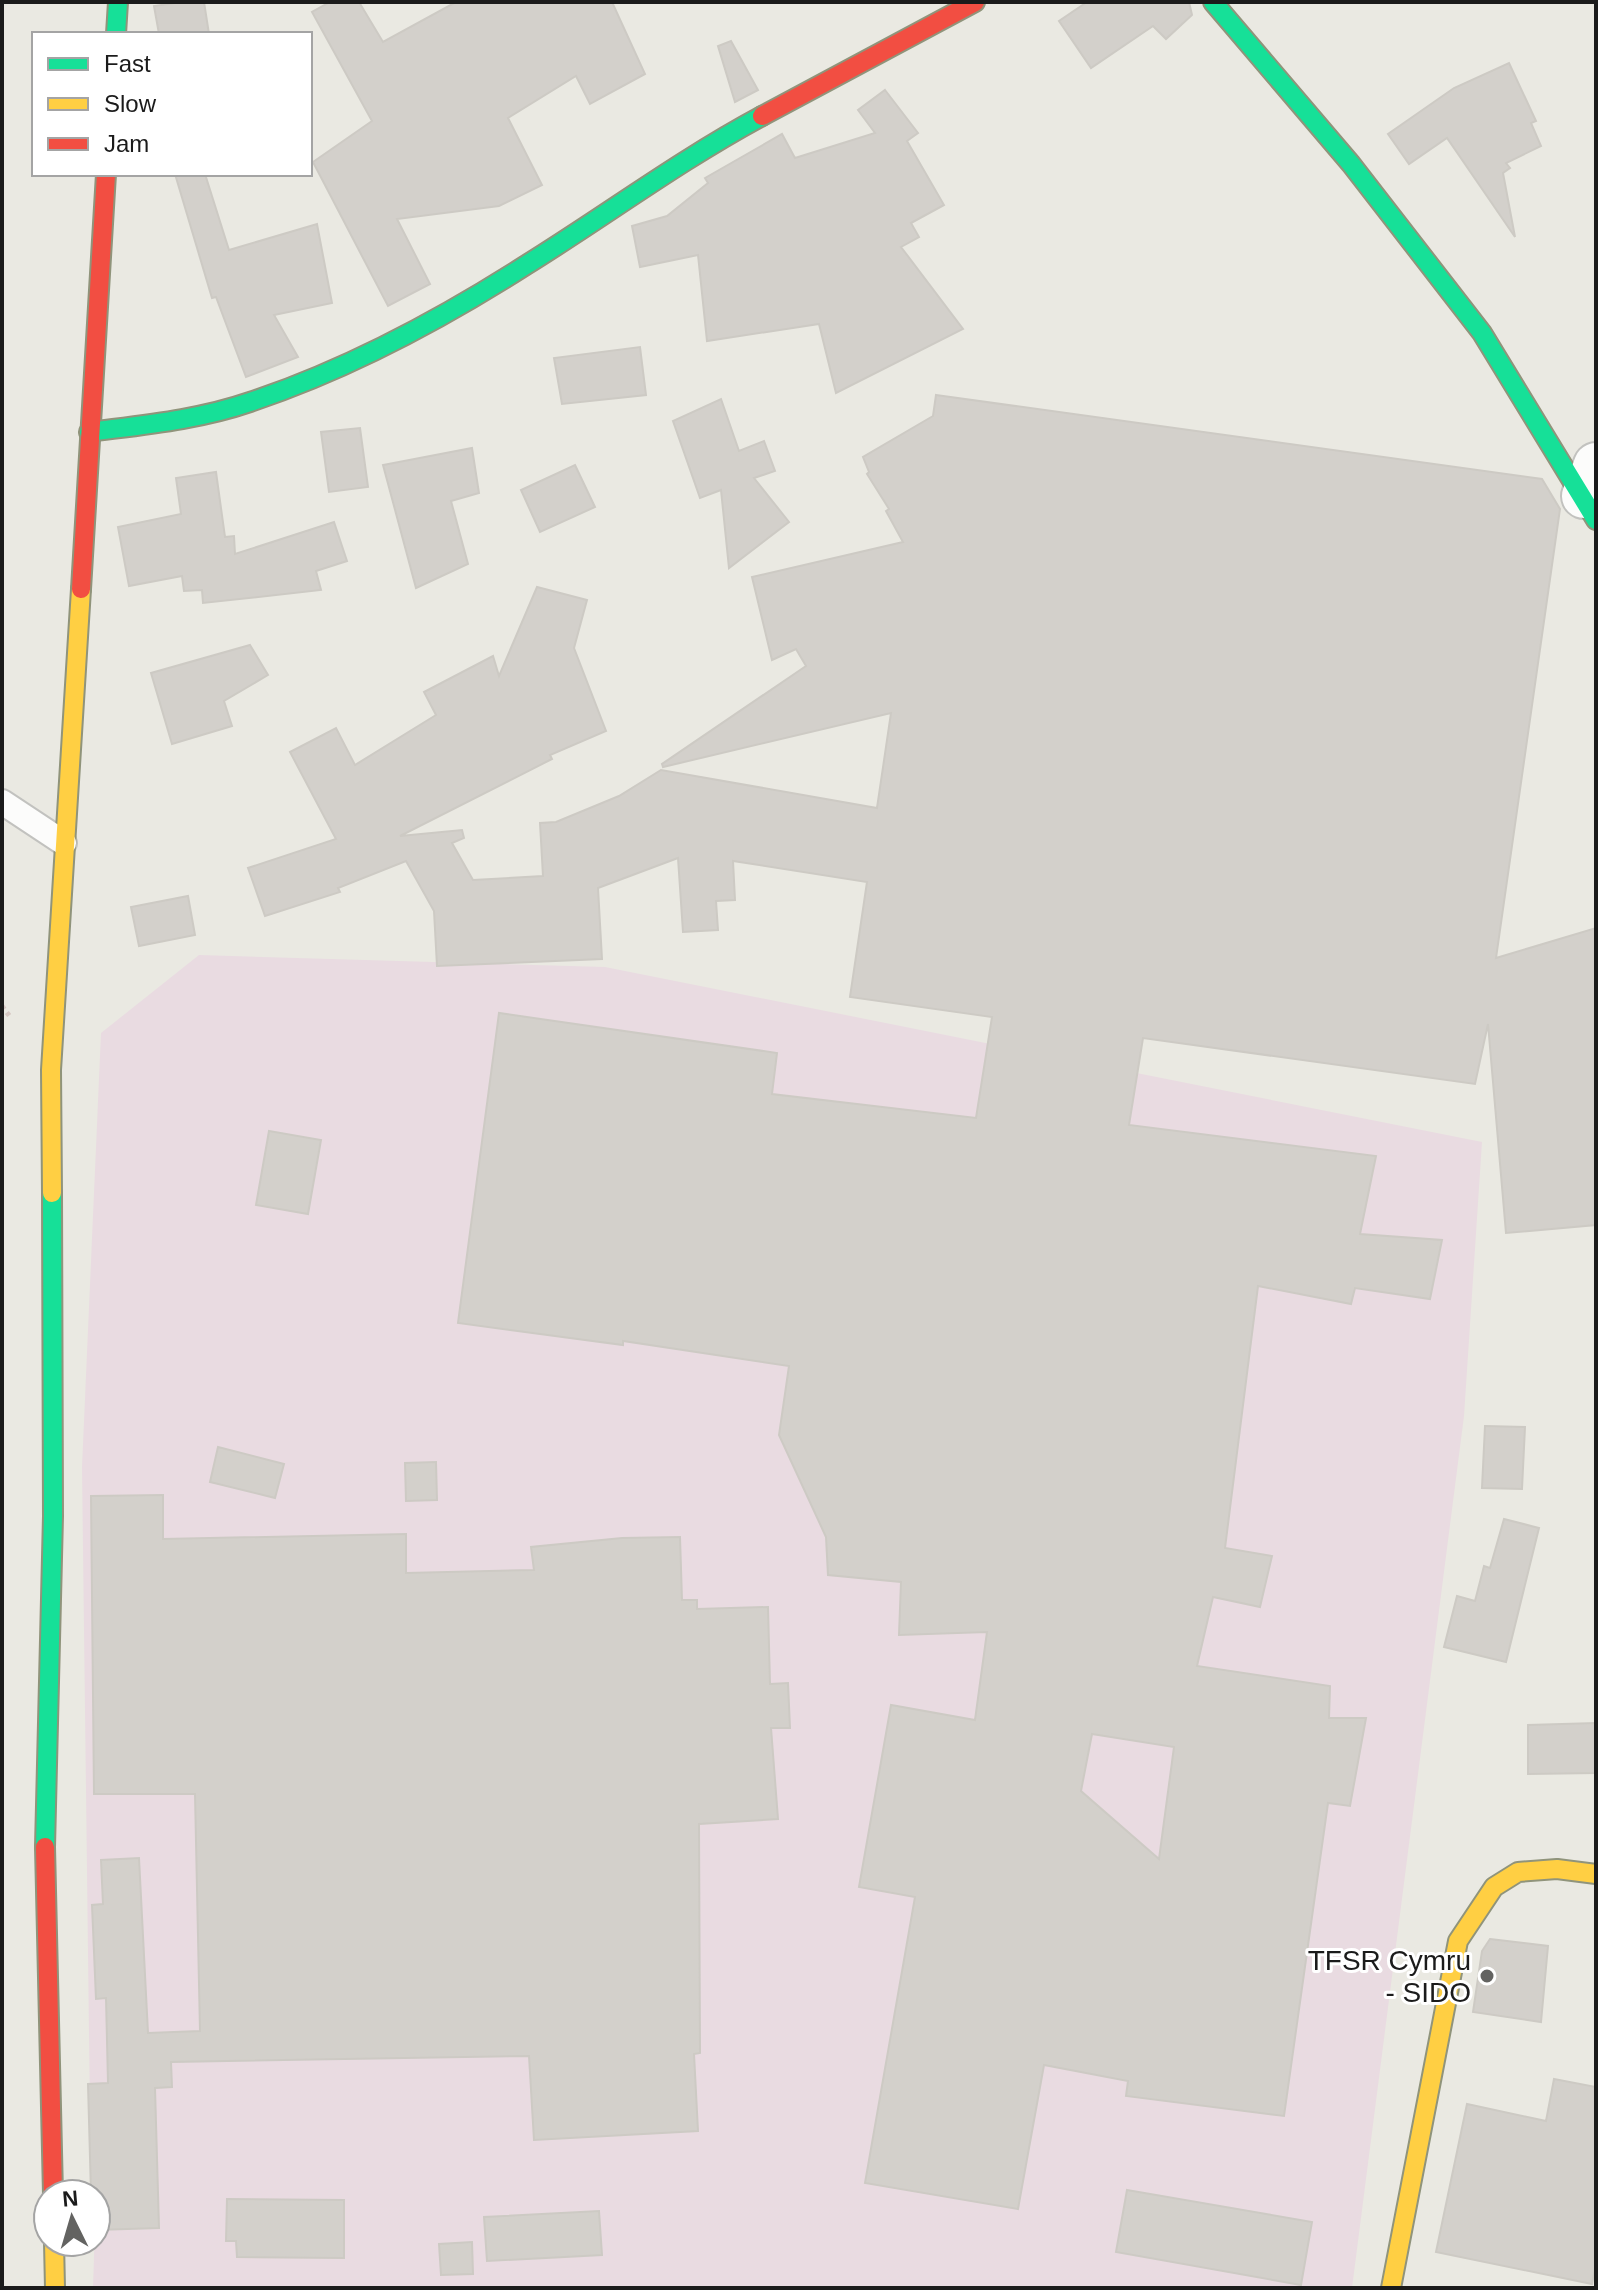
<svg xmlns="http://www.w3.org/2000/svg" width="1598" height="2290" viewBox="0 0 1598 2290" font-family="Helvetica,sans-serif">
<rect width="100%" height="100%" fill="#eae9e2"/>
<!-- industrial -->
<path fill="#e9dbe1" d="M 199,955 L 605,967 L 1482,1142 L 1464,1416 L 1352,2288 L 93,2288 L 96,2194 L 91,2194 L 82,1467 L 101,1033 Z"/>
<!-- building -->
<g fill="#d3d0cb" stroke="#cdcac4" stroke-width="2" fill-rule="evenodd">
<path d="M 182,2 L 204,2 L 209,34 L 159,34 L 154,6 Z"/>
<path d="M 330,2 L 359,2 L 383,42 L 456,2 L 612,2 L 645,74 L 590,104 L 576,76 L 508,118 L 542,185 L 499,206 L 397,219 L 430,284 L 388,306 L 313,162 L 372,121 L 312,12 Z"/>
<path d="M 1087,2 L 1189,2 L 1192,15 L 1166,39 L 1153,26 L 1091,68 L 1059,21 Z"/>
<path d="M 731,41 L 758,90 L 735,102 L 718,46 Z"/>
<path d="M 1509,63 L 1536,121 L 1531,123 L 1541,146 L 1506,163 L 1510,168 L 1503,173 L 1515,237 L 1447,138 L 1409,164 L 1388,134 L 1454,88 Z"/>
<path d="M 885,90 L 918,133 L 907,141 L 944,205 L 911,223 L 919,237 L 901,247 L 963,329 L 836,393 L 819,324 L 707,341 L 698,255 L 640,267 L 632,226 L 667,216 L 708,183 L 705,178 L 782,134 L 795,158 L 875,133 L 858,110 Z"/>
<path d="M 175,174 L 205,174 L 229,250 L 317,224 L 332,303 L 274,315 L 298,357 L 246,377 L 216,297 L 212,298 Z"/>
<path d="M 640,347 L 646,395 L 562,404 L 554,358 Z"/>
<path d="M 936,395 L 1542,479 L 1560,509 L 1496,958 L 1596,928 L 1596,1225 L 1506,1233 L 1488,1024 L 1475,1084 L 1143,1038 L 1129,1125 L 1376,1156 L 1360,1234 L 1442,1240 L 1430,1299 L 1355,1288 L 1351,1304 L 1258,1286 L 1225,1548 L 1272,1556 L 1260,1607 L 1213,1597 L 1197,1666 L 1330,1686 L 1329,1718 L 1366,1718 L 1350,1806 L 1328,1803 L 1284,2116 L 1126,2096 L 1128,2081 L 1044,2065 L 1018,2209 L 865,2183 L 915,1897 L 859,1887 L 891,1705 L 975,1720 L 987,1632 L 899,1635 L 901,1582 L 828,1575 L 826,1537 L 779,1435 L 789,1366 L 623,1341 L 623,1345 L 458,1323 L 499,1013 L 777,1053 L 772,1094 L 976,1118 L 992,1017 L 850,997 L 867,882 L 733,861 L 735,900 L 716,901 L 718,930 L 683,932 L 678,858 L 598,888 L 602,959 L 437,966 L 434,911 L 406,861 L 338,888 L 340,892 L 265,916 L 248,868 L 336,839 L 290,752 L 336,728 L 355,765 L 436,715 L 424,692 L 493,656 L 499,676 L 537,587 L 587,600 L 574,648 L 606,731 L 550,755 L 552,759 L 400,836 L 462,830 L 464,838 L 452,843 L 473,880 L 543,876 L 540,823 L 556,822 L 619,796 L 661,770 L 877,808 L 891,713 L 663,767 L 662,764 L 806,666 L 796,649 L 772,660 L 752,577 L 903,542 L 886,511 L 889,509 L 867,474 L 869,472 L 863,457 L 933,416 ZM 1092,1734 L 1174,1747 L 1159,1859 L 1081,1791 Z"/>
<path d="M 721,399 L 739,451 L 764,441 L 775,471 L 754,478 L 789,522 L 729,568 L 721,490 L 700,498 L 673,421 Z"/>
<path d="M 360,428 L 368,487 L 329,492 L 321,432 Z"/>
<path d="M 472,448 L 479,493 L 451,501 L 468,564 L 416,588 L 383,465 Z"/>
<path d="M 575,465 L 595,507 L 540,532 L 521,490 Z"/>
<path d="M 216,472 L 225,537 L 234,536 L 235,554 L 334,522 L 347,561 L 316,571 L 321,590 L 203,603 L 202,590 L 184,591 L 182,576 L 129,586 L 118,527 L 181,514 L 176,478 Z"/>
<path d="M 250,645 L 268,675 L 224,701 L 232,726 L 172,744 L 151,673 Z"/>
<path d="M 188,896 L 195,935 L 139,946 L 131,907 Z"/>
<path d="M 269,1131 L 321,1140 L 308,1214 L 256,1205 Z"/>
<path d="M 1485,1426 L 1525,1427 L 1522,1489 L 1482,1488 Z"/>
<path d="M 218,1447 L 284,1464 L 275,1498 L 210,1482 Z"/>
<path d="M 436,1462 L 437,1500 L 406,1501 L 405,1463 Z"/>
<path d="M 163,1495 L 163,1539 L 406,1534 L 406,1573 L 534,1570 L 531,1547 L 622,1538 L 680,1537 L 682,1600 L 697,1600 L 697,1609 L 768,1607 L 770,1684 L 788,1683 L 790,1728 L 771,1728 L 778,1819 L 699,1824 L 700,2053 L 694,2054 L 698,2131 L 534,2140 L 529,2056 L 171,2062 L 172,2087 L 155,2088 L 159,2228 L 96,2230 L 96,2194 L 91,2194 L 88,2084 L 108,2083 L 106,1998 L 96,1999 L 92,1905 L 103,1904 L 101,1860 L 139,1858 L 148,2033 L 200,2031 L 195,1794 L 94,1794 L 91,1496 Z"/>
<path d="M 1504,1519 L 1539,1528 L 1506,1662 L 1444,1647 L 1457,1596 L 1475,1601 L 1484,1566 L 1490,1568 Z"/>
<path d="M 1596,1723 L 1596,1773 L 1528,1774 L 1528,1725 Z"/>
<path d="M 1490,1939 L 1548,1946 L 1541,2022 L 1473,2012 L 1482,1951 Z"/>
<path d="M 1554,2079 L 1596,2087 L 1596,2264 L 1592,2284 L 1436,2252 L 1467,2104 L 1546,2121 Z"/>
<path d="M 1127,2190 L 1312,2222 L 1301,2285 L 1116,2252 Z"/>
<path d="M 227,2199 L 344,2200 L 344,2258 L 237,2257 L 236,2241 L 226,2241 Z"/>
<path d="M 599,2211 L 602,2255 L 487,2261 L 484,2217 Z"/>
<path d="M 472,2242 L 473,2274 L 441,2275 L 439,2244 Z"/>
</g>
<g fill="none" stroke-linecap="round" stroke-linejoin="round">
<!-- lane casing -->
<g stroke="#c2c2bf" stroke-width="28">
<path id="lane" d="M 2,802 L 64,843"/>
</g>
<!-- street casing -->
<g stroke="#c2c2bf" stroke-width="48">
<path id="street" d="M 1584,496 L 1596,465"/>
</g>
<!-- fast casing -->
<g stroke="#90947b" stroke-width="22">
<g id="fast">
<path d="M 1213,2 L 1351,164 L 1482,333 L 1596,520"/>
<path d="M 116,34 L 118,2"/>
<path d="M 89,432 C 142,425 198,420 250,402 C 346,370 440,320 526,265 C 605,216 680,160 762,116"/>
<path d="M 45,1847 L 53,1516 L 52,1193"/>
</g>
</g>
<!-- slow casing -->
<g stroke="#90947b" stroke-width="22">
<g id="slow">
<path d="M 52,1193 L 51,1070 L 81,589"/>
<path d="M 54,2242 L 55,2288"/>
<path d="M 1391,2288 L 1458,1941 L 1494,1887 L 1518,1872 L 1557,1869 L 1596,1874"/>
</g>
</g>
<!-- jam casing -->
<g stroke="#90947b" stroke-width="22">
<g id="jam">
<path d="M 762,116 L 975,2"/>
<path d="M 81,589 L 106,174"/>
<path d="M 45,1847 L 53,2194"/>
</g>
</g>
<!-- path -->
<path stroke="#d6c8c3" stroke-width="5" stroke-dasharray="4 4" stroke-linecap="butt" d="M 2,1006 L 11,1018"/>
<!-- lane -->
<use href="#lane" stroke="#fcfcfb" stroke-width="24"/>
<!-- street -->
<use href="#street" stroke="#fcfcfb" stroke-width="44"/>
<!-- fast -->
<use href="#fast" stroke="#16e098" stroke-width="18"/>
<!-- slow -->
<use href="#slow" stroke="#ffcf43" stroke-width="18"/>
<!-- jam -->
<use href="#jam" stroke="#f24e42" stroke-width="18"/>
</g>
<!-- markers -->
<circle fill="#636361" stroke="#fff" stroke-width="3" cx="1487" cy="1976" r="8"/>
<g text-anchor="middle" stroke-width="6" stroke-linejoin="round" paint-order="stroke">
<!-- poi labels -->
<g font-size="28" fill="#1b1b1b" stroke="#fff" text-anchor="end">
<text x="1471" y="1970">TFSR Cymru<tspan x="1471" dy="32">- SIDO</tspan></text>
</g>
</g>
<!-- border -->
<rect width="1598" height="2290" fill="none" stroke="#1b1b1b" stroke-width="8"/>
<!-- legend -->
<rect x="32" y="32" width="280" height="144" fill="#ffffff" stroke="#a4a4a4" stroke-width="2"/>
<rect x="48" y="58" width="40" height="12" fill="#16e098" stroke="#a4a4a4" stroke-width="2"/>
<text x="104" y="72" font-size="24" fill="#1b1b1b">Fast</text>
<rect x="48" y="98" width="40" height="12" fill="#ffcf43" stroke="#a4a4a4" stroke-width="2"/>
<text x="104" y="112" font-size="24" fill="#1b1b1b">Slow</text>
<rect x="48" y="138" width="40" height="12" fill="#f24e42" stroke="#a4a4a4" stroke-width="2"/>
<text x="104" y="152" font-size="24" fill="#1b1b1b">Jam</text>
<!-- north arrow -->
<g transform="translate(72 2218) rotate(355)"><circle r="38" fill="#ffffff" stroke="#a4a4a4" stroke-width="2"/>
<path d="M0-6L14 30L0 20L-14 30Z" fill="#636361"/>
<text y="-12" font-size="22" font-weight="bold" text-anchor="middle" fill="#1b1b1b">N</text>
</g>
</svg>
